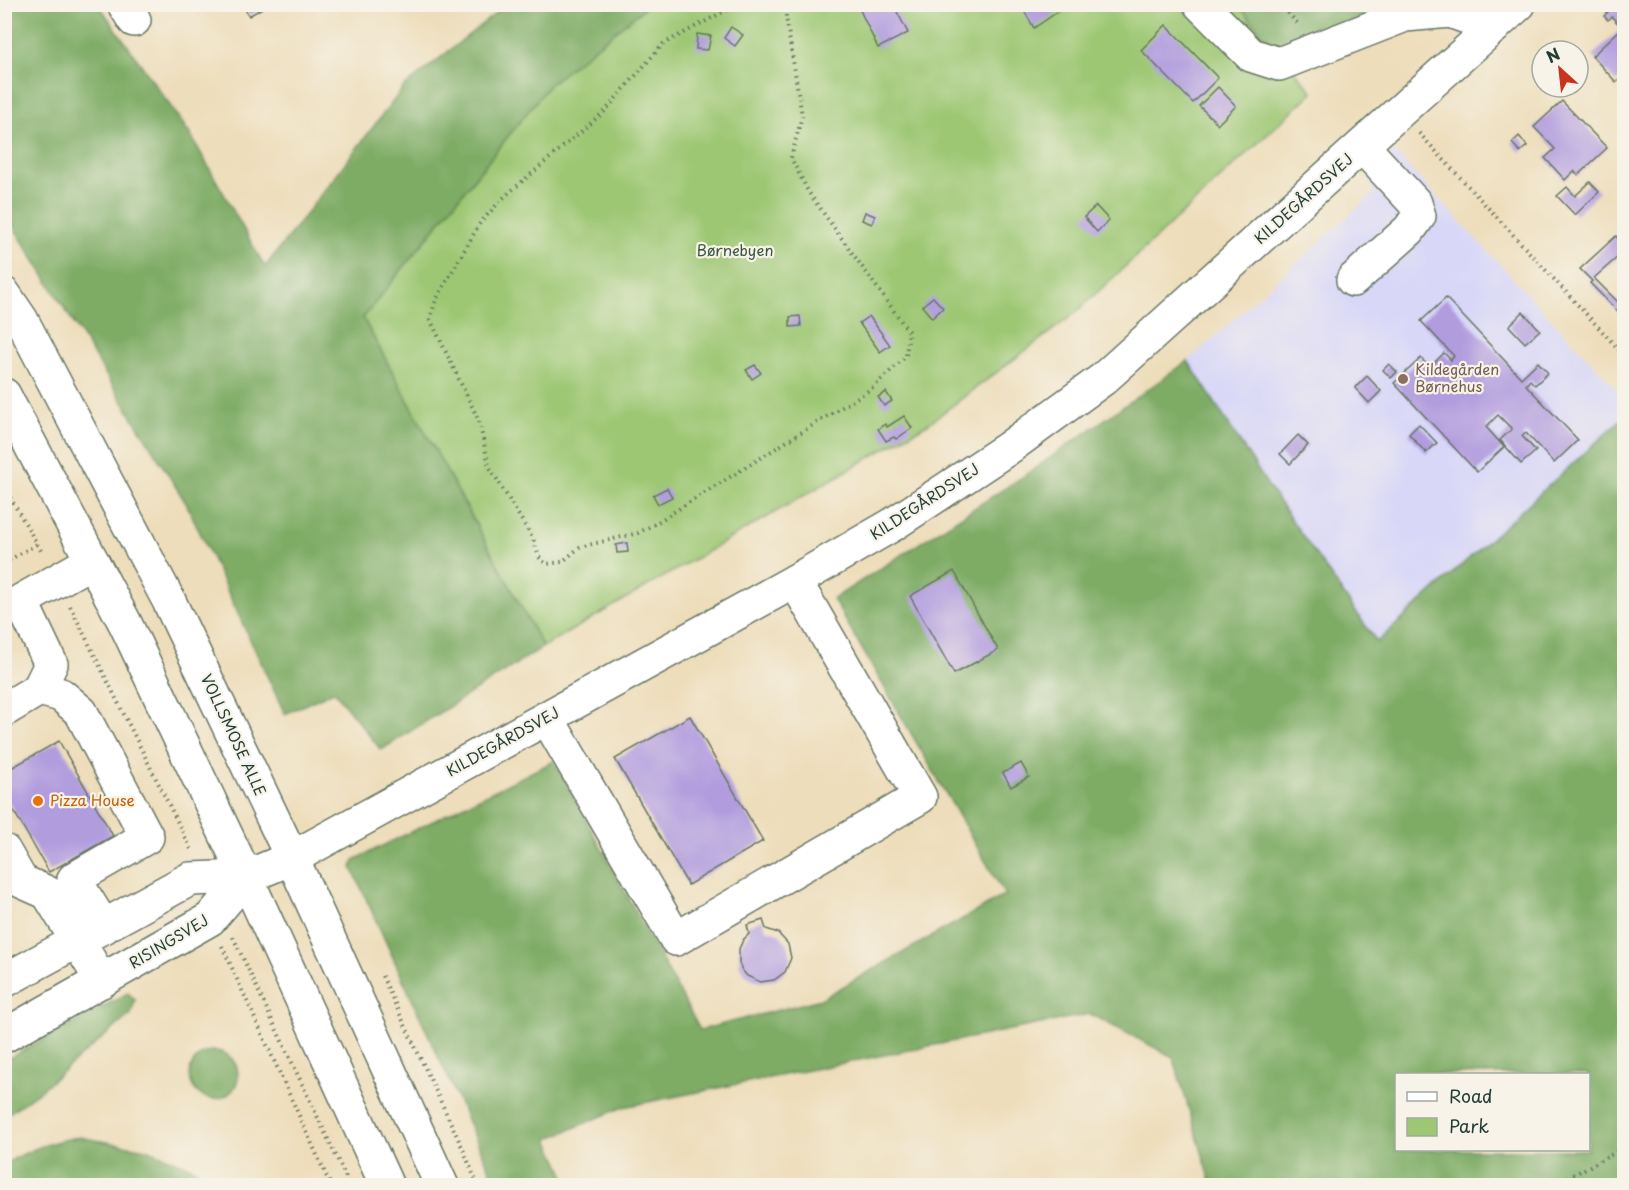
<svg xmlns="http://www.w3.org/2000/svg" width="1629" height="1190" viewBox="0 0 1629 1190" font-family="'Playpen Sans',sans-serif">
<rect width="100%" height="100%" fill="#f7f3e8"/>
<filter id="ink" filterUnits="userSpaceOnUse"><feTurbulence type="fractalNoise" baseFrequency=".0167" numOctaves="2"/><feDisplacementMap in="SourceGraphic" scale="12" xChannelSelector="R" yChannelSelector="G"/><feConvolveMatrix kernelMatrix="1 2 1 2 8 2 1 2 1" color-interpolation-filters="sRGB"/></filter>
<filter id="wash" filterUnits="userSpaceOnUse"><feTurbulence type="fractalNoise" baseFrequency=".008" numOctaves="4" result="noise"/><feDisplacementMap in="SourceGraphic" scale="24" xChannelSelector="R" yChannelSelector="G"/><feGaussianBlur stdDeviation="1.35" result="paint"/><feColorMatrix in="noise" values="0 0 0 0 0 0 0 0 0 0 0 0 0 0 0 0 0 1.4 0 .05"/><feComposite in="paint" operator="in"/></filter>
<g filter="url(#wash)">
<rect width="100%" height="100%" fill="#edddba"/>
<!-- built -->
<path fill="#d8d7f8" d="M 1394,151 L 1624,397 L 1624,417 L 1377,643 L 1272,492 L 1188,361 L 1375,192 L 1367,178 Z"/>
<!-- green -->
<path fill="#9dc773" stroke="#5e8254" stroke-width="1.5" d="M 648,5 L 1238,5 L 1313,92 L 1073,315 L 929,423 L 543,647 L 363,318 L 550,84 Z"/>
<!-- forest -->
<g fill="#7eac65" stroke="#4e744c" stroke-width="1.5" fill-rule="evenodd">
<path d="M 5,4 L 99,5 L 190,134 L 265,267 L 404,87 L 506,5 L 648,5 L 550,84 L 363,318 L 543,647 L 381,750 L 334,691 L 285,714 L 186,503 L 5,213 Z"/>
<path d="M 1238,5 L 1397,5 L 1278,51 Z"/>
<path d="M 1188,361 L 1272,492 L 1377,642 L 1624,417 L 1624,1185 L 1212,1185 L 1173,1057 L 1090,1014 L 623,1107 L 548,1139 L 569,1185 L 497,1185 L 352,868 L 354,860 L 554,761 L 700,1030 L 821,999 L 1005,895 L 833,599 L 1021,478 ZM 1396,1074 L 1588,1074 L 1588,1150 L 1396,1150 Z"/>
<path d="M 128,993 L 135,1000 L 131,1014 L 37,1093 L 5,1116 L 5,1060 Z"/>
<circle cx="214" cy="1075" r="24"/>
<path d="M 79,1137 L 146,1149 L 196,1169 L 215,1185 L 5,1185 L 5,1164 C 31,1149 49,1142 79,1137 Z"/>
</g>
<g id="blocks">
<!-- building -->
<g fill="#b19cde">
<path d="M 242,4 L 269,4 L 249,16 Z"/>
<path d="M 861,4 L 893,4 L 908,33 L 878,48 L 858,6 Z"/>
<path d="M 1020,4 L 1061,4 L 1063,8 L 1034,28 Z"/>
<path d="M 1616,4 L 1624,4 L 1624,75 L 1616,82 L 1592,56 L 1622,28 L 1612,17 L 1608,20 L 1604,16 Z"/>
<path d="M 1166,25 L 1218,78 L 1193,103 L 1141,50 Z"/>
<path d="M 731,27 L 743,35 L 735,46 L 724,38 Z"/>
<path d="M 697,34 L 711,36 L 708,50 L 696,49 Z"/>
<path d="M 1218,87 L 1236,106 L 1218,124 L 1199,106 Z"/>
<path d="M 1562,101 L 1607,148 L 1578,175 L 1574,171 L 1565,180 L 1545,158 L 1555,149 L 1534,127 Z"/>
<path d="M 1519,136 L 1527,146 L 1520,152 L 1512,143 Z"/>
<path d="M 1590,182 L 1599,192 L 1575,215 L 1557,196 L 1567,187 L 1575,196 Z"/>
<path d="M 1096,206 L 1109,220 L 1097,232 L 1084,217 Z"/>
<path d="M 865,212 L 875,216 L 872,224 L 862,220 Z"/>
<path d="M 1616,236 L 1624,246 L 1624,262 L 1619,256 L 1594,278 L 1621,305 L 1624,302 L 1624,318 L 1590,283 L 1592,281 L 1580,269 Z"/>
<path d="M 933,297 L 943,308 L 932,318 L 922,306 Z"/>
<path d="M 1446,298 L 1521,378 L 1538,362 L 1548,373 L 1535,385 L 1530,380 L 1526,385 L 1578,440 L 1554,463 L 1526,433 L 1522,436 L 1536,451 L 1521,464 L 1500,440 L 1512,429 L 1498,415 L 1486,427 L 1504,447 L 1477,472 L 1394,383 L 1421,358 L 1435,374 L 1438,371 L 1432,365 L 1444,353 L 1451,360 L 1454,356 L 1421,321 Z"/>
<path d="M 1523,312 L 1540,330 L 1525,343 L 1509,326 Z"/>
<path d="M 800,316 L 801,326 L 790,327 L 790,317 Z"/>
<path d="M 869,316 L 890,345 L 880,352 L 859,323 Z"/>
<path d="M 1389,364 L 1397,372 L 1391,378 L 1383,370 Z"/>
<path d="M 755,365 L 761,373 L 752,379 L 746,370 Z"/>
<path d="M 1367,376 L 1381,391 L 1369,403 L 1355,388 Z"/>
<path d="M 886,392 L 892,401 L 884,406 L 878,397 Z"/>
<path d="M 904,416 L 912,428 L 896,439 L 894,437 L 886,441 L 878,429 L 885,424 L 887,427 Z"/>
<path d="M 1419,424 L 1437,443 L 1426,453 L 1409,434 Z"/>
<path d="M 1298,435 L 1308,445 L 1290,464 L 1280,454 Z"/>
<path d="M 667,488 L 672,497 L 658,504 L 653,495 Z"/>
<path d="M 627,543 L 628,552 L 617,553 L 616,545 Z"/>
<path d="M 954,571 L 998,650 L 954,674 L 910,596 Z"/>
<path d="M 690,716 L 763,841 L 688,885 L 615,759 Z"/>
<path d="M 59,741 L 113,836 L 49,872 L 4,794 L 4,772 Z"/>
<path d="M 1021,763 L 1029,777 L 1011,787 L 1003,773 Z"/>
<path d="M 763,920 L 766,929 L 778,933 L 788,944 L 791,958 L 785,972 L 774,980 L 760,982 L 747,976 L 742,970 L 739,963 L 739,949 L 743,940 L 749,934 L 747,925 Z"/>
</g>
</g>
</g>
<g filter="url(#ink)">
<use href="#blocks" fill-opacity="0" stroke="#677563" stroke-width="1.5"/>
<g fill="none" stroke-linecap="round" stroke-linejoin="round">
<!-- minor casing -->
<g stroke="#677563" stroke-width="36">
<g id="minor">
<path d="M 124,4 L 134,20"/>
<path d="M 1200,4 L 1251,55 L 1279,64 L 1405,15 L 1450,11 L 1494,27"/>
<path d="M 1353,280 L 1409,230 L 1419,216 L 1415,203 L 1362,146"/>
<path d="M 4,294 L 21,319 L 169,601 L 292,858 L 442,1186"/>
<path d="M 4,395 L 125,623 L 246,877 L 387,1186"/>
<path d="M 39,689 L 51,664 L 21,601 L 92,561"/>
<path d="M 4,710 L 39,689 L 61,695 L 81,712 L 147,837 L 74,879 L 104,927"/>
<path d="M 547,718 L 676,939 L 920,797 L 795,581"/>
<path d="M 4,851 L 21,881 L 48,893 L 102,981"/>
<path d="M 4,981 L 190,879 L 246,877 L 292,858 L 795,581 L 892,525 L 1007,449 L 1103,379 L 1519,4"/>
<path d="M 4,1036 L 210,919 L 246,877"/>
</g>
</g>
<!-- path -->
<g stroke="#677563" stroke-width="4" stroke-dasharray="1.5 4.5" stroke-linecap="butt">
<path d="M 738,4 L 663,44 L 605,111 L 503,198 L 480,223 L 436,300 L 430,319 L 479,421 L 489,466 L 533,539 L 539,557 L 546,564 L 562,562 L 580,547 L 638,533 L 653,525 L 874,387 L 906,356 L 909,332 L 809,193 L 791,158 L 802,116 L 786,17 L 786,4"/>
<path d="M 1280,4 L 1298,24"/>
<path d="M 1419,133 L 1624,355"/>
<path d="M 4,254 L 11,265"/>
<path d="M 4,487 L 43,554"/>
<path d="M 4,563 L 37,544"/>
<path d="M 70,606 L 191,849"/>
<path d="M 233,937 L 350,1186"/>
<path d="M 222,946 L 331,1186"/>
<path d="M 382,976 L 463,1149 L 478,1186"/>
<path d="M 1552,1186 L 1624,1148"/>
</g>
<!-- minor -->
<use href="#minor" stroke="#fff" stroke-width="33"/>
</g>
</g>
<!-- markers -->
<circle fill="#8d6e63" stroke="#f7f3e8" stroke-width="2" cx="1403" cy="379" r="6"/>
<circle fill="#e8710a" stroke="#f7f3e8" stroke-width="2" cx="38" cy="801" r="6"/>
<g text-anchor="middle" stroke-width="4.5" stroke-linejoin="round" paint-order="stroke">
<!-- street labels -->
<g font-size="15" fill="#1f3d34" stroke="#f7f3e8">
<text transform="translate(1304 199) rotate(-42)" y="5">KILDEGÅRDSVEJ</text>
<text transform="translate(925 502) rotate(-33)" y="5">KILDEGÅRDSVEJ</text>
<text transform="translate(233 735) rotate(65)" y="5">VOLLSMOSE ALLE</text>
<text transform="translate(503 742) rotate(-29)" y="5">KILDEGÅRDSVEJ</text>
<text transform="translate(169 942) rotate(-31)" y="5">RISINGSVEJ</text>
</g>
<!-- park labels -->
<g font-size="15" fill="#385941" stroke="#f7f3e8">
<text x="735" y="256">Børnebyen</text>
</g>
<!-- education labels -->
<g font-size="15" fill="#785e54" stroke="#f7f3e8" text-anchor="start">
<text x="1415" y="375">Kildegården<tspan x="1415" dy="17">Børnehus</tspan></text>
</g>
<!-- food labels -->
<g font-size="15" fill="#c56008" stroke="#f7f3e8" text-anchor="start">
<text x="50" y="806">Pizza House</text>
</g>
</g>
<!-- margin -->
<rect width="1629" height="1190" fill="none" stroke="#f7f3e8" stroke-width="24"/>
<!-- legend -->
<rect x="1395" y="1073" width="195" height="78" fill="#f7f3e8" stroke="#a1aaa0" stroke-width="1.5"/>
<rect x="1407" y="1092" width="30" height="9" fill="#ffffff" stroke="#a1aaa0" stroke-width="1.5"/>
<text x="1449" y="1103" font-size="18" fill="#1f3d34">Road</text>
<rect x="1407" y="1118" width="30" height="18" fill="#9dc773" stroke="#a1aaa0" stroke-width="1.5"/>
<text x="1449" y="1133" font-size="18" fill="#1f3d34">Park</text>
<!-- north arrow -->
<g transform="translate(1560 69) rotate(333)"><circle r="28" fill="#f7f3e8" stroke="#a1aaa0" stroke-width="1.5"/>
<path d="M0-4.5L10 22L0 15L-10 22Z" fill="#c8321e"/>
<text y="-9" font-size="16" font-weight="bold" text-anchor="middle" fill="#1f3d34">N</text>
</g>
</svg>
